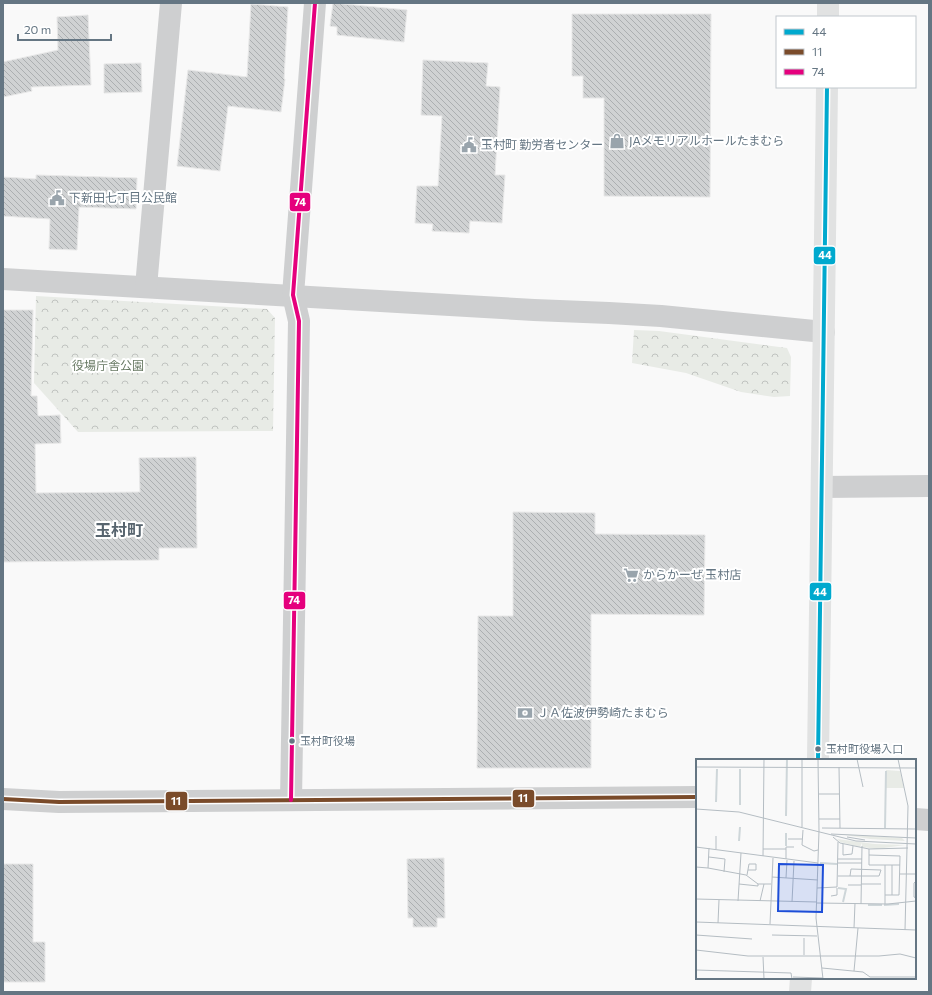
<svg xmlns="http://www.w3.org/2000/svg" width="932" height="995" viewBox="0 0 932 995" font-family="Commissioner,'Noto Sans JP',sans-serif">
<defs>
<pattern id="park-crowns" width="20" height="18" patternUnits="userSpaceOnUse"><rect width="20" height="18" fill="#e8ebe6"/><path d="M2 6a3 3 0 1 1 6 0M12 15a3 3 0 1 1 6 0" fill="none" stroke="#c0c3c0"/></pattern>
<pattern id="building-back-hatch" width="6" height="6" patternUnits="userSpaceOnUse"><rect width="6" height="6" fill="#d0d2d3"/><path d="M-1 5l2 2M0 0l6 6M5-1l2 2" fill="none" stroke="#acafb1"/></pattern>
</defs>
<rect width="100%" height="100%" fill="#f9f9f9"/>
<!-- park -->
<g fill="url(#park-crowns)">
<path d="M 36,296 L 267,309 L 275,318 L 273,431 L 78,432 L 34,383 Z"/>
<path d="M 634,330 L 659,331 L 787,348 L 791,357 L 790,396 L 774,397 L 741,392 L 686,373 L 632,363 Z"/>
</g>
<!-- building -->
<g fill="url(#building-back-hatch)" stroke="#e8e8e8">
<path d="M 333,3 L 407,10 L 404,42 L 337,35 L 337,27 L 330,26 Z"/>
<path d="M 251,4 L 288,7 L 284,79 L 285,79 L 281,112 L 228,106 L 220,171 L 177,166 L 188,70 L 247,77 Z"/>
<path d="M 572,14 L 711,14 L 710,197 L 604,196 L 604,98 L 583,98 L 583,76 L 572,76 Z"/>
<path d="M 88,15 L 91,85 L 31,87 L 32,91 L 3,97 L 3,62 L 58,50 L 57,17 Z"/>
<path d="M 423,60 L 488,63 L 486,86 L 500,87 L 495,175 L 505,175 L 502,223 L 470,221 L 469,233 L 432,231 L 433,224 L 415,223 L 417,186 L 438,186 L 442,116 L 421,115 Z"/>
<path d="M 141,63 L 142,92 L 104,93 L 104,64 Z"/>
<path d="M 36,175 L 137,178 L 136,209 L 79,207 L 77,250 L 49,249 L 50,219 L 3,216 L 3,177 L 36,179 Z"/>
<path d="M 3,310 L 33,310 L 31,396 L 37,396 L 38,416 L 60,415 L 61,443 L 35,444 L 36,493 L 140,492 L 139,458 L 196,457 L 197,548 L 159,548 L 159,560 L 3,562 Z"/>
<path d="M 513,512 L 595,513 L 595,534 L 705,535 L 704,615 L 591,614 L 591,768 L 477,768 L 478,616 L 513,616 Z"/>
<path d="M 444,858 L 445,918 L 437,918 L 437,927 L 413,927 L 413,918 L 408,918 L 407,859 Z"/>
<path d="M 3,864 L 33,864 L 33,942 L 45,942 L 45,982 L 3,982 Z"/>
</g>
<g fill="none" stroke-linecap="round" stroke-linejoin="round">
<!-- minor -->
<g stroke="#cecfd0" stroke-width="22">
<path d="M 3,279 L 534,310 L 609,313 L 661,316 L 824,332"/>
<path d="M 146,287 L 171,3"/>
<path d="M 822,487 L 929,486"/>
<path d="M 3,799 L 59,802 L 697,797"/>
<path d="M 291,800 L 299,321 L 293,295 L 315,3"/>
<path d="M 915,819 L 929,820"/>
</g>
<!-- major -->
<g stroke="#e1e2e2" stroke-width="22">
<path d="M 828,17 L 828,3"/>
<path d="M 818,760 L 827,87"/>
<path d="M 800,992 L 801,978"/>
</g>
<!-- bus-1 casing -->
<g stroke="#fff" stroke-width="7">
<path id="bus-1" d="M 818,760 L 827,87"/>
</g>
<!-- bus-2 casing -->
<g stroke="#fff" stroke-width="7">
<path id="bus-2" d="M 3,799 L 59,802 L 697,797"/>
</g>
<!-- bus-3 casing -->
<g stroke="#fff" stroke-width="7">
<path id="bus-3" d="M 291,800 L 299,321 L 293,295 L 315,3"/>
</g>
<!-- bus-1 -->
<use href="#bus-1" stroke="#00a9ce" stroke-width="4"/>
<!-- bus-2 -->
<use href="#bus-2" stroke="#7a4b2a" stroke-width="4"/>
<!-- bus-3 -->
<use href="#bus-3" stroke="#e5007d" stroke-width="4"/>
</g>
<!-- icons -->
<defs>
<g id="shop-bare" transform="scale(1.2)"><path d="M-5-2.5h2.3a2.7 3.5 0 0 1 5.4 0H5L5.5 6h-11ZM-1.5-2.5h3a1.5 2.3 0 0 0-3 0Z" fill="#99a4ac" stroke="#fff" stroke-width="2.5" paint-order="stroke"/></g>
<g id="civic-bare" transform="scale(1.2)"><path d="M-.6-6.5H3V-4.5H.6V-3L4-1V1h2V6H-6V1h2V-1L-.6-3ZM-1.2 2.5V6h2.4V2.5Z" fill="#99a4ac" stroke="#fff" stroke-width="2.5" paint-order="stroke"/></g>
<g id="supermarket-bare" transform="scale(1.2)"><path d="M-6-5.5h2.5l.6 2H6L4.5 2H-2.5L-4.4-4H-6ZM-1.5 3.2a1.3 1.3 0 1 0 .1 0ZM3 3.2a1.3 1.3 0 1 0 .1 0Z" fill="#99a4ac" stroke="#fff" stroke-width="2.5" paint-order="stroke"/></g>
<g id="bank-bare" transform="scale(1.2)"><path d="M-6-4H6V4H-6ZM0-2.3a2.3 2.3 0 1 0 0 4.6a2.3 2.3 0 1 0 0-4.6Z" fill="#99a4ac" stroke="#fff" stroke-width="2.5" paint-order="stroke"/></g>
</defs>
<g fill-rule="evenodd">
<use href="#shop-bare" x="617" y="141"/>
<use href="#civic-bare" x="469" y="145"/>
<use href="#civic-bare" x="57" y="198"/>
<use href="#supermarket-bare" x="631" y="575"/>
<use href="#bank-bare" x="525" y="713"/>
</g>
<!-- markers -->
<g fill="#657683" stroke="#fff" stroke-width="1.5">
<circle cx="292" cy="741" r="3.5"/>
<circle cx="818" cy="749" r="3.5"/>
</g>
<g text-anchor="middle" stroke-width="4" stroke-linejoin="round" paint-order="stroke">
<!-- bus labels -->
<g font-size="11" fill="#657683" stroke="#fff" text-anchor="start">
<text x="300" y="745">玉村町役場</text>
<text x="826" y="753">玉村町役場入口</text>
</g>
<!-- poi labels -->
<g font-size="12" fill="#657683" stroke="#fff" text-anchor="start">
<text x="629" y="145">JAメモリアルホールたまむら</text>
<text x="481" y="149">玉村町 勤労者センター</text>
<text x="69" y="202">下新田七丁目公民館</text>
<text x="643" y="579">からかーぜ 玉村店</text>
<text x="537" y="717">ＪＡ佐波伊勢崎たまむら</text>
</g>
<!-- park labels -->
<g font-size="12" fill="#687a64" stroke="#fff">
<text x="108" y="370">役場庁舎公園</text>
</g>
<!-- district labels -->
<g font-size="16" font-weight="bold" fill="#57646e" stroke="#fff">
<text x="119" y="536">玉村町</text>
</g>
</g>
<!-- overview -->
<g transform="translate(696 759)">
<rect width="220" height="220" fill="#f9f9f9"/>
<path d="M 190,11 L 204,12 L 208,29 L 190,29 ZM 143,75 L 206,79 L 209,82 L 174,80 ZM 141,80 L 179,85 L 209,86 L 181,90 L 166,88 L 166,84 L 164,88 L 144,83 Z" fill="#e8ebe6"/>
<path fill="none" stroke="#ced6d9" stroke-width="2" d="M 20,43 L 21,10M 44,46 L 44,10M 90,57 L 91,0M 189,69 L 190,12M 43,82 L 44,68M 90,87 L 90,74M 124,104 L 141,105M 142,129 L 150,130 L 147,143M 172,146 L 186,146M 188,146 L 203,145"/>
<path fill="none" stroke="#b5bdc3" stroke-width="1" d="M 106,0 L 106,68M 122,0 L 123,72 L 120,159 L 127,220M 161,0 L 167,28M 202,0 L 212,47 L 209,171M 0,8 L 220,9M 143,8 L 144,69M 122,35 L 143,35M 0,50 L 43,53 L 160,82 L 220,85M 123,60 L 144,60M 126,69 L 220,70M 107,71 L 106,86 L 118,92 L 122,91M 135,75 L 220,79M 137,78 L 144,84 L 173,90 L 212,89M 151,78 L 169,81M 92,80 L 106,80M 147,85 L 147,96 L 156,95 L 157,87M 0,88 L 122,104M 20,90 L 20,77M 67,90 L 90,90M 173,90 L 173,106 L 204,106M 173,96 L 204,97 L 203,136 L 189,136M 67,97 L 68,0M 13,98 L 29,100 L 28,113M 90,100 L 90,88 L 98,88M 142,100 L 166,100M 142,104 L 166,104M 0,108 L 12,109 L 13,89M 12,109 L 50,116 L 62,125 L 68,125M 204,115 L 220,115M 51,116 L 53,105 L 60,105 L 60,111 L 52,111M 142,117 L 183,117 L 185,111 L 155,110 L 154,117M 76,118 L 122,121M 90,119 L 91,101M 220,122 L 218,124 L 218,138 L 220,139M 43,125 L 62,127 L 62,125M 165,125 L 185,125M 152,126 L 165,126M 121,129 L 141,128 L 142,83M 196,136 L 196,106M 135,137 L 141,136 L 141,129M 0,140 L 121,143M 42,142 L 45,94M 64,142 L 68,125 L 75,125M 96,143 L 98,102M 121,144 L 192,145 L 220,142M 165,145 L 166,87M 189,145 L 189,106M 0,163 L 220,171M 22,164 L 23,141M 74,165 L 77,99M 220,167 L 220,181M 158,169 L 159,144M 0,176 L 56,180M 76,176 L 121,177M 108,179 L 108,196M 0,191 L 52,197 L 183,197 L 204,195 L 220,199M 67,198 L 68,220M 126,209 L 167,213 L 174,218 L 220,218M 0,211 L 95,214 L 96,220M 158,212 L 162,169M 97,218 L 127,219"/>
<path fill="#1d4ed8" fill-opacity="0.15" stroke="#1d4ed8" stroke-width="2" d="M 83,105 L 127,106 L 126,153 L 82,152 Z"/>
<rect width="220" height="220" fill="none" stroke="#657683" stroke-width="2"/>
</g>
<g stroke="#fff" stroke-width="1.5">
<rect x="289" y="192" width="22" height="20" rx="4" fill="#e5007d"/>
<rect x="813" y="246" width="23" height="19" rx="4" fill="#00a9ce"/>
<rect x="809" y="582" width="23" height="19" rx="4" fill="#00a9ce"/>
<rect x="283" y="591" width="23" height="19" rx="4" fill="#e5007d"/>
<rect x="512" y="789" width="23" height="19" rx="4" fill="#7a4b2a"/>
<rect x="165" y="791" width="23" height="20" rx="4" fill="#7a4b2a"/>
</g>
<g font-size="11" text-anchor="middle" font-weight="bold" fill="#fff">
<text x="300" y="206">74</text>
<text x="825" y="259">44</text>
<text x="820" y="596">44</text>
<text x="294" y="604">74</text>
<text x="523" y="802">11</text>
<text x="176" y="805">11</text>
</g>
<!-- border -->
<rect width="932" height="995" fill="none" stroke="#657683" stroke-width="8"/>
<!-- legend -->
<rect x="776" y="16" width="140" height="72" fill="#ffffff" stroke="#c1c8cd"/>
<rect x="784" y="29" width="20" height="6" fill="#00a9ce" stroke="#c1c8cd"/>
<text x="812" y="36" font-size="12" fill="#657683">44</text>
<rect x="784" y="49" width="20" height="6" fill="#7a4b2a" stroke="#c1c8cd"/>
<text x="812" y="56" font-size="12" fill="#657683">11</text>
<rect x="784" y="69" width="20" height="6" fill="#e5007d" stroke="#c1c8cd"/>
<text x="812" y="76" font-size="12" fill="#657683">74</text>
<!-- scale -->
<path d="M18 34v6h93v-6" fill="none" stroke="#657683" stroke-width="2"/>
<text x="24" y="34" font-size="12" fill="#657683" stroke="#ffffff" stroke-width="3" paint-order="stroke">20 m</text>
</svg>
